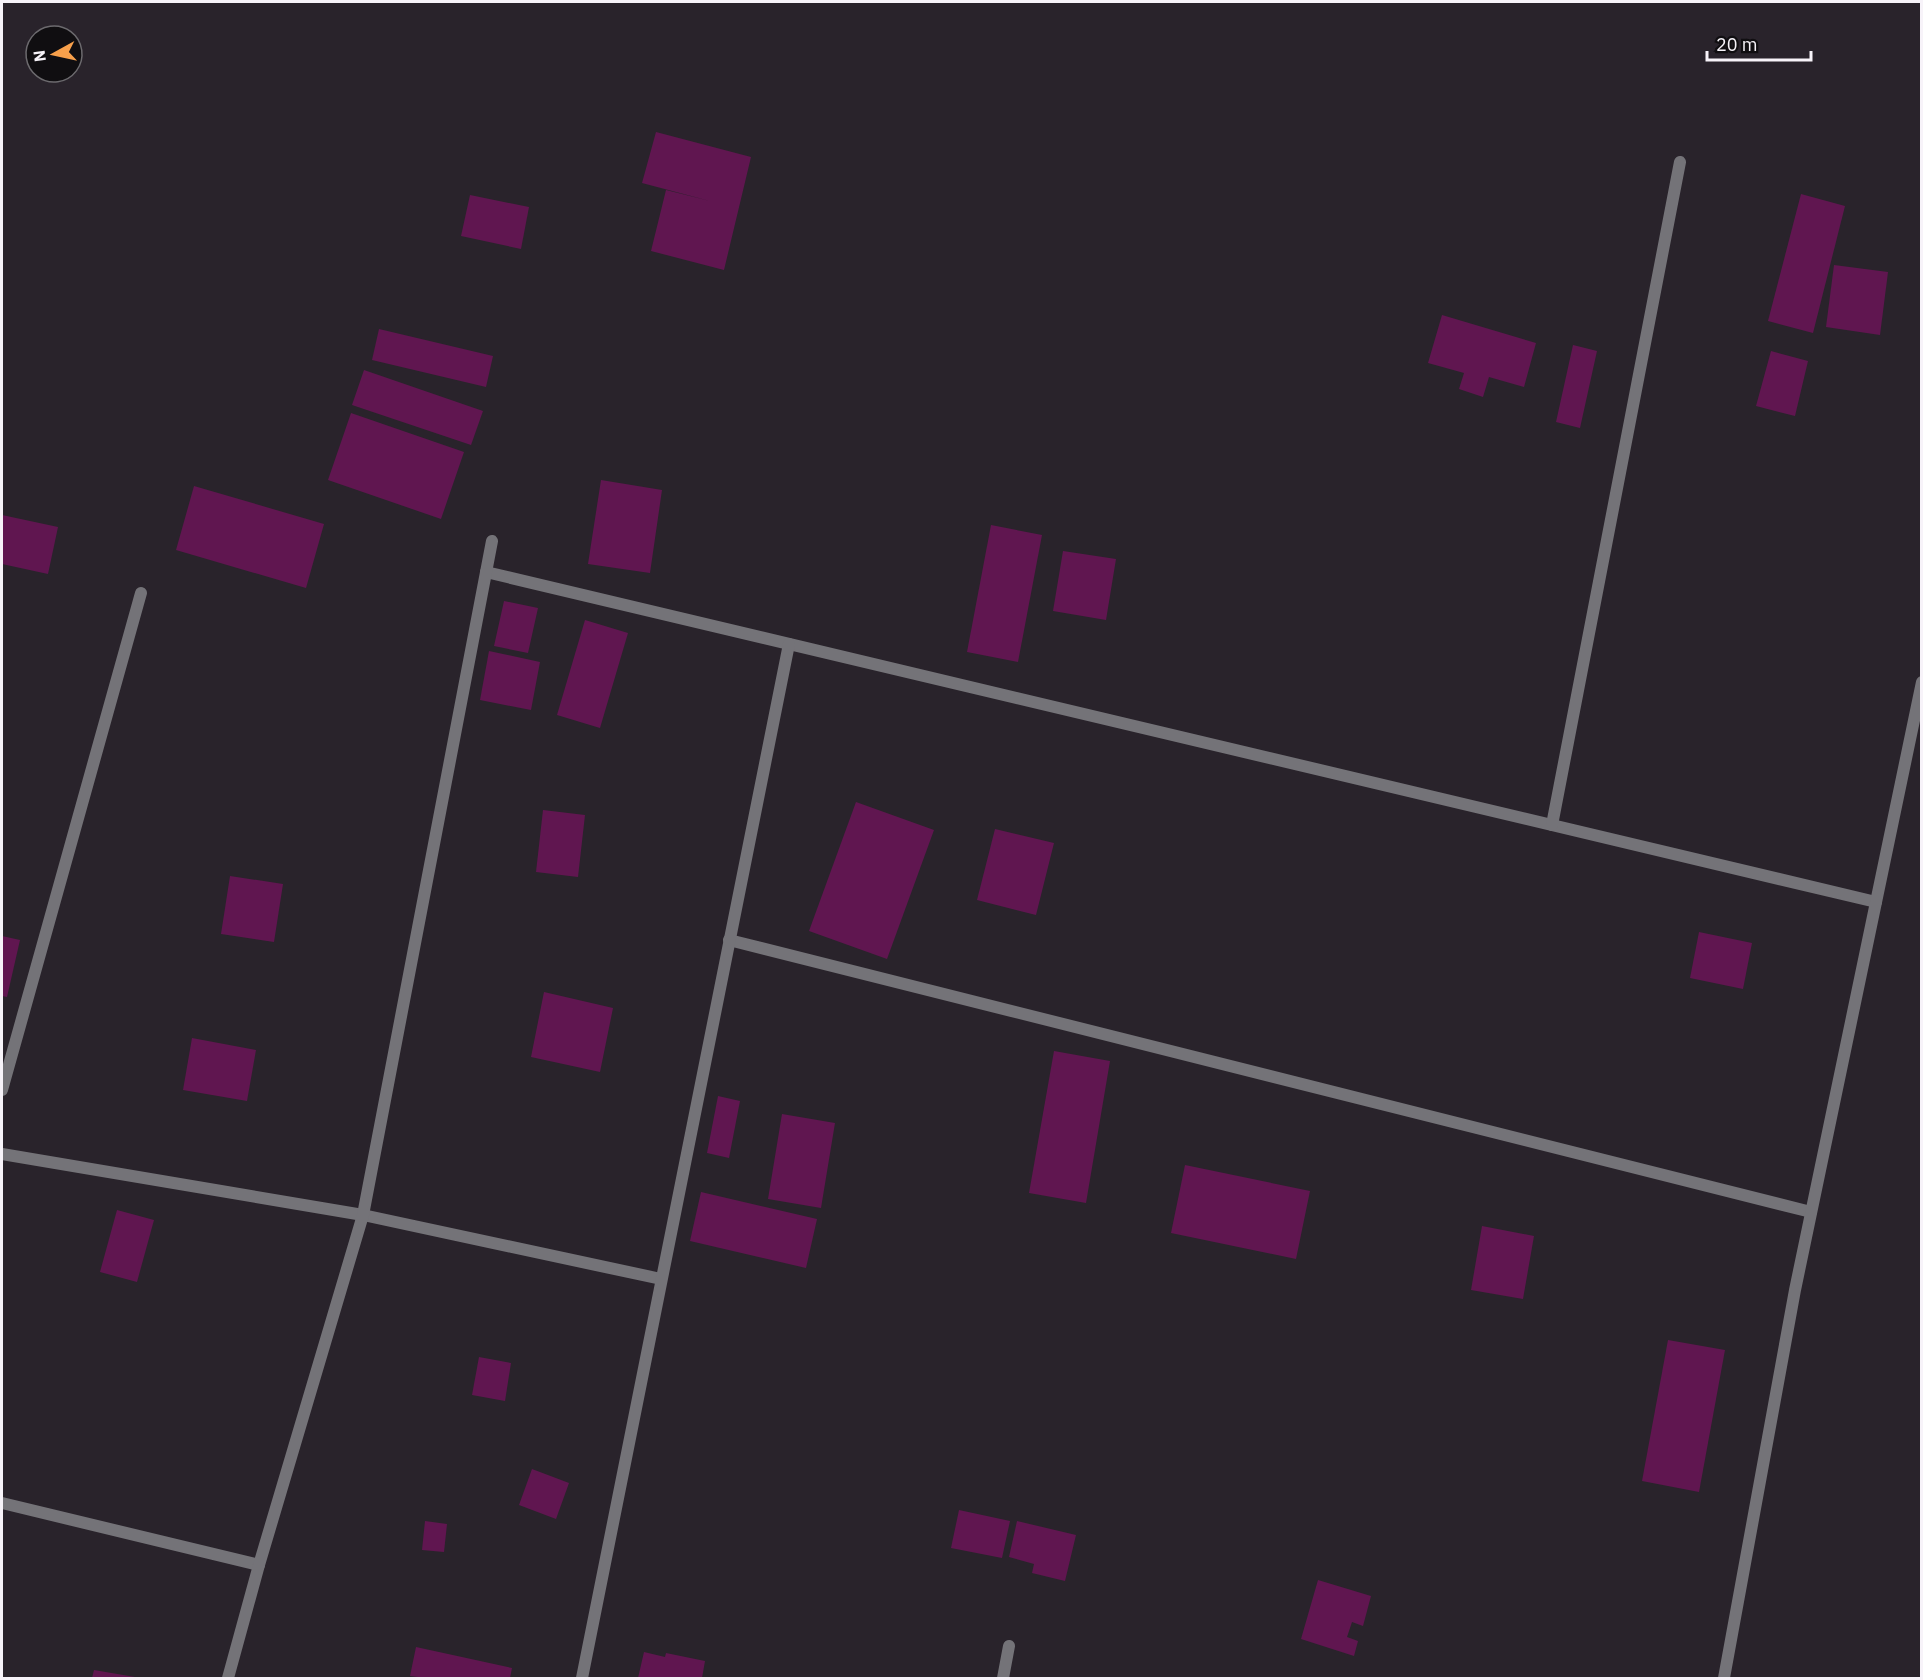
<svg xmlns="http://www.w3.org/2000/svg" width="1923" height="1680" viewBox="0 0 1923 1680" font-family="'IBM Plex Sans',sans-serif">
<rect width="100%" height="100%" fill="#29232b"/>
<!-- building -->
<g fill="#601650">
<path d="M 656,132 L 751,157 L 724,270 L 651,251 L 666,190 L 710,201 L 642,183 Z"/>
<path d="M 1801,194 L 1845,206 L 1813,333 L 1768,321 Z"/>
<path d="M 470,195 L 529,207 L 521,249 L 461,236 Z"/>
<path d="M 1834,265 L 1888,272 L 1880,335 L 1826,327 Z"/>
<path d="M 1442,315 L 1536,343 L 1524,387 L 1489,377 L 1483,397 L 1459,389 L 1464,373 L 1428,363 Z"/>
<path d="M 379,329 L 493,356 L 486,387 L 372,360 Z"/>
<path d="M 1573,345 L 1597,351 L 1580,428 L 1556,422 Z"/>
<path d="M 1771,351 L 1808,361 L 1795,416 L 1756,406 Z"/>
<path d="M 364,370 L 483,411 L 471,445 L 352,405 Z"/>
<path d="M 351,413 L 464,452 L 441,519 L 328,480 Z"/>
<path d="M 601,480 L 662,490 L 650,573 L 588,564 Z"/>
<path d="M 194,486 L 324,524 L 306,588 L 176,550 Z"/>
<path d="M 2,515 L 58,527 L 48,574 L 2,564 Z"/>
<path d="M 991,525 L 1042,535 L 1018,662 L 967,652 Z"/>
<path d="M 1063,551 L 1116,559 L 1106,620 L 1053,611 Z"/>
<path d="M 504,601 L 538,608 L 528,653 L 494,646 Z"/>
<path d="M 585,620 L 628,633 L 600,728 L 557,715 Z"/>
<path d="M 489,651 L 540,662 L 531,710 L 480,700 Z"/>
<path d="M 856,802 L 934,830 L 887,959 L 809,931 Z"/>
<path d="M 543,810 L 585,815 L 578,877 L 536,872 Z"/>
<path d="M 995,829 L 1054,843 L 1036,915 L 977,900 Z"/>
<path d="M 230,876 L 283,884 L 274,942 L 221,934 Z"/>
<path d="M 1699,932 L 1752,943 L 1743,989 L 1690,978 Z"/>
<path d="M 2,936 L 20,940 L 7,997 L 2,996 Z"/>
<path d="M 544,992 L 613,1008 L 600,1072 L 531,1057 Z"/>
<path d="M 192,1038 L 256,1050 L 247,1101 L 183,1090 Z"/>
<path d="M 1054,1051 L 1110,1061 L 1086,1203 L 1029,1193 Z"/>
<path d="M 718,1096 L 740,1101 L 729,1158 L 707,1153 Z"/>
<path d="M 782,1114 L 835,1123 L 821,1208 L 768,1199 Z"/>
<path d="M 1185,1165 L 1310,1191 L 1296,1259 L 1171,1233 Z"/>
<path d="M 701,1192 L 817,1219 L 806,1268 L 690,1241 Z"/>
<path d="M 117,1210 L 154,1220 L 137,1282 L 100,1272 Z"/>
<path d="M 1482,1226 L 1534,1236 L 1523,1299 L 1471,1290 Z"/>
<path d="M 1668,1340 L 1725,1350 L 1699,1492 L 1642,1481 Z"/>
<path d="M 479,1357 L 511,1363 L 505,1401 L 472,1395 Z"/>
<path d="M 532,1469 L 569,1483 L 556,1519 L 519,1505 Z"/>
<path d="M 959,1510 L 1010,1521 L 1002,1558 L 951,1548 Z"/>
<path d="M 425,1521 L 447,1524 L 444,1552 L 422,1550 Z"/>
<path d="M 1017,1521 L 1076,1535 L 1065,1581 L 1032,1573 L 1034,1564 L 1009,1557 Z"/>
<path d="M 1318,1580 L 1371,1596 L 1363,1626 L 1352,1622 L 1347,1637 L 1358,1641 L 1354,1656 L 1301,1639 Z"/>
<path d="M 416,1647 L 512,1668 L 510,1678 L 425,1678 L 410,1676 Z"/>
<path d="M 644,1652 L 665,1657 L 666,1653 L 705,1661 L 702,1678 L 638,1678 Z"/>
<path d="M 94,1670 L 135,1677 L 135,1678 L 92,1678 Z"/>
</g>
<g fill="none" stroke-linecap="round" stroke-linejoin="round">
<!-- street -->
<g stroke="#747378" stroke-width="12">
<path d="M 486,572 L 1876,902"/>
<path d="M 1552,825 L 1680,162"/>
<path d="M 729,940 L 1811,1212"/>
<path d="M 2,1090 L 141,593"/>
<path d="M 2,1154 L 363,1215 L 661,1279"/>
<path d="M 2,1503 L 259,1565"/>
<path d="M 228,1678 L 259,1565 L 363,1215 L 492,541"/>
<path d="M 582,1678 L 789,644"/>
<path d="M 1003,1678 L 1009,1646"/>
<path d="M 1724,1678 L 1795,1290 L 1922,682"/>
</g>
</g>
<!-- border -->
<rect width="1923" height="1680" fill="none" stroke="#f7f3f9" stroke-width="6"/>
<!-- north arrow -->
<g transform="translate(54 54) rotate(262)"><circle r="28" fill="#100e11" stroke="#6c6a6e" stroke-width="1.5"/>
<path d="M0-4.5L10 22L0 15L-10 22Z" fill="#f8a04b"/>
<text y="-9" font-size="16" font-weight="bold" text-anchor="middle" fill="#f7f3f9">N</text>
</g>
<!-- scale -->
<path d="M1707 51v9h104v-9" fill="none" stroke="#f7f3f9" stroke-width="3"/>
<text x="1716" y="51" font-size="18" fill="#f7f3f9" stroke="#100e11" stroke-width="4.5" paint-order="stroke">20 m</text>
</svg>
